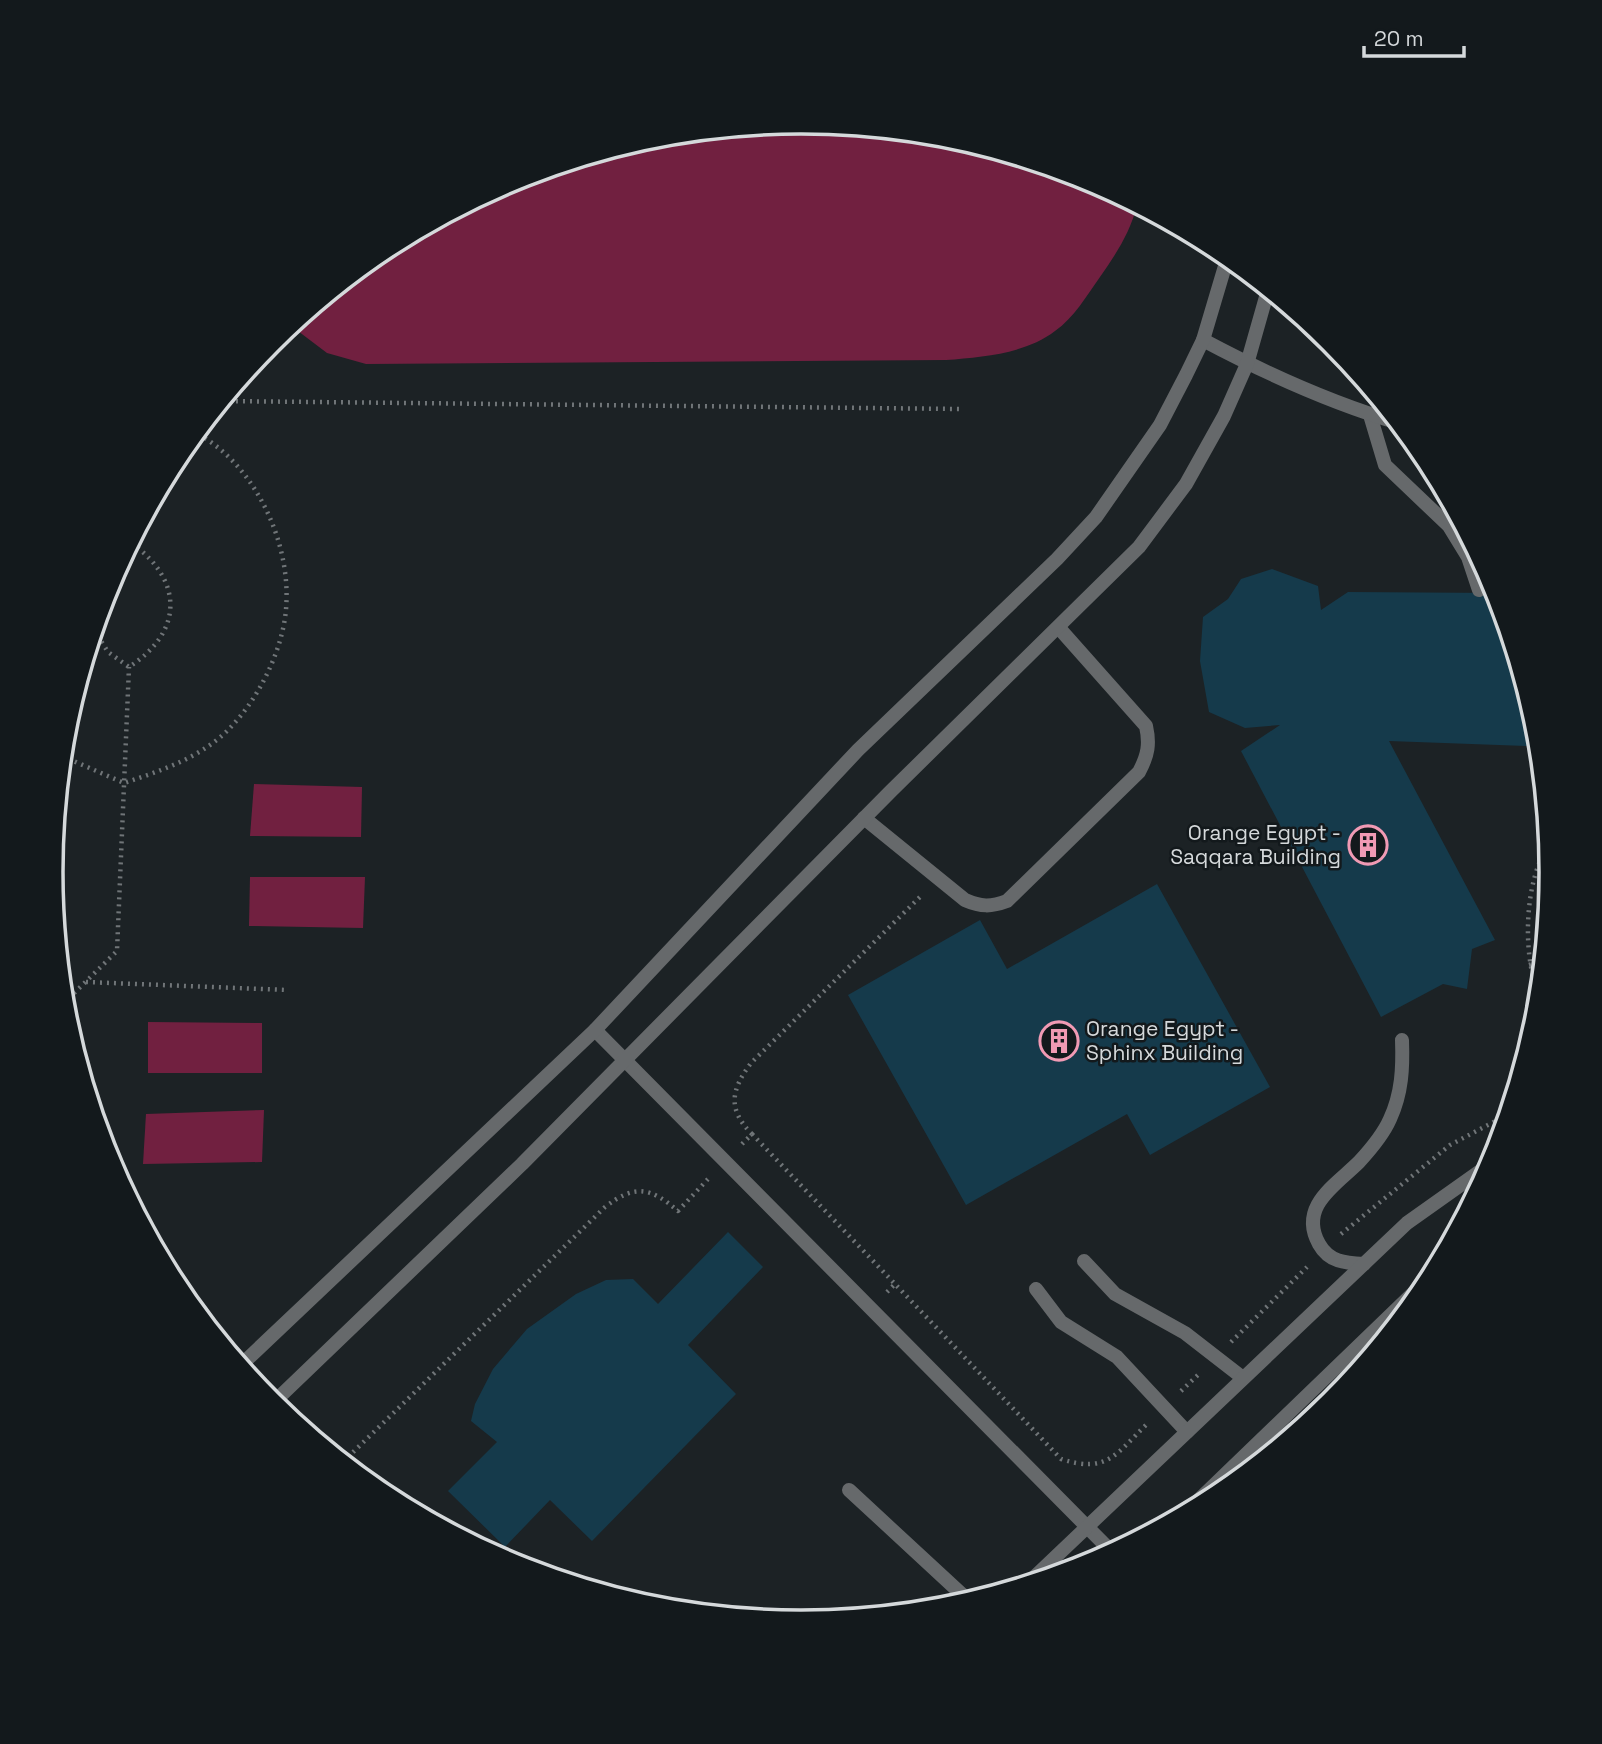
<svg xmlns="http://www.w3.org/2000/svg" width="1602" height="1744" viewBox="0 0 1602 1744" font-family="'Space Grotesk',sans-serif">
<rect width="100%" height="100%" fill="#1c2225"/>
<!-- green -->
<g fill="#712040">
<path d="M 801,122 L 948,136 L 1088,179 L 1137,205 C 1130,233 1116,254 1100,277 C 1087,295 1074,318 1055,331 C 1025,354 982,357 946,360 L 366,364 L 327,353 L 290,325 L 385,248 L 514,179 L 655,136 Z"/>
<path d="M 254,784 L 362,787 L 361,837 L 250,836 Z"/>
<path d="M 250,877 L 365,877 L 363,928 L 249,926 Z"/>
<path d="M 148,1022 L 262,1023 L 262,1073 L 148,1073 Z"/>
<path d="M 264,1110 L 262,1162 L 143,1164 L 146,1114 Z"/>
</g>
<!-- building -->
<g fill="#153a4b">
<path d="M 1272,569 L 1318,586 L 1321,610 L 1348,592 L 1497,593 L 1534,717 L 1527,746 L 1389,741 L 1495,940 L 1472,949 L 1467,989 L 1443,984 L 1381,1017 L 1241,751 L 1280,725 L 1245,728 L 1209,712 L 1200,661 L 1203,617 L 1228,599 L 1241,579 Z"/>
<path d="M 1157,884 L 1270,1087 L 1150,1155 L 1127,1114 L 966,1205 L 848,995 L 980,920 L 1007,969 Z"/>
<path d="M 728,1232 L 763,1267 L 688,1345 L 736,1394 L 592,1541 L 550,1500 L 505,1547 L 448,1491 L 497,1442 L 471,1421 L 475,1404 L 493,1369 L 527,1329 L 576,1294 L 606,1280 L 633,1279 L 658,1304 Z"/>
</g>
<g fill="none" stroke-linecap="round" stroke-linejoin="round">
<!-- path -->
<g stroke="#707578" stroke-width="4.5" stroke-dasharray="2 5" stroke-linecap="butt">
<path d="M 222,401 L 960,409"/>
<path d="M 94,630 L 108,652 L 129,667 C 183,632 184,582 133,544"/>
<path d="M 62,756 L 124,783 C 160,771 200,758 228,730 C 256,702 279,658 285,618 C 295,549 257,465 196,433"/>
<path d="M 1529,965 L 1542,961"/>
<path d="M 86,982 L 287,990"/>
<path d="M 1539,995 C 1522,955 1524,881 1549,844"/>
<path d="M 64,1003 L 117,951 L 129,667"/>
<path d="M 752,1134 L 895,1284"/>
<path d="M 742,1144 L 752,1134 C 727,1109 731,1090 751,1063 L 923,894"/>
<path d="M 1341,1234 L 1450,1145 L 1507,1115"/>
<path d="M 887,1292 L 895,1284 L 1061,1459 C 1107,1474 1116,1454 1147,1424"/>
<path d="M 1231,1342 L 1307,1267"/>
<path d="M 1181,1391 L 1200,1373"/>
<path d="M 343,1462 L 605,1207 C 635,1184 650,1187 678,1211 L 709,1178"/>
</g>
<!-- lane -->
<g stroke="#66696b" stroke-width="14">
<path d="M 1370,415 L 1385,465 L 1449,526 L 1468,557 L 1479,590"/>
<path d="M 864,818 L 965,900 C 981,907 991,907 1007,901 L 1139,772 C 1148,755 1150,744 1146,726 L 1059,628"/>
<path d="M 1084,1261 L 1115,1294 L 1185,1333 L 1243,1378"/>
<path d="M 1364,1264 C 1345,1263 1329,1262 1319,1244 C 1298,1206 1336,1185 1359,1162 C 1371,1149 1383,1135 1390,1119 C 1402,1093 1403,1068 1402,1040"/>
<path d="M 1036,1289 L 1061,1322 L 1117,1357 L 1187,1432"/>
<path d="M 849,1490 L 969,1601"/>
</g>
<!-- street -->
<g stroke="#66696b" stroke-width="14">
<path d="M 1203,340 C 1265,373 1331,403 1399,423"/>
<path d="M 595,1030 L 1112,1552"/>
<path d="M 240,1366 L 595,1030 L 858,750 L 1057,559 L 1096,517 L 1160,425 L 1186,375 L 1203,340 L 1228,256"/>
<path d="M 272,1404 L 522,1164 L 891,791 L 1139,547 L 1186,484 L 1224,416 L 1247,364 L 1268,290"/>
<path d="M 1183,1515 L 1433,1274"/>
<path d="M 1027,1584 L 1407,1223 L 1493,1162"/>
</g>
</g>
<!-- icons -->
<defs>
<g id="building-ring" transform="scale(2.0125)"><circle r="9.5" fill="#13191c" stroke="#f19ab4" stroke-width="1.5"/><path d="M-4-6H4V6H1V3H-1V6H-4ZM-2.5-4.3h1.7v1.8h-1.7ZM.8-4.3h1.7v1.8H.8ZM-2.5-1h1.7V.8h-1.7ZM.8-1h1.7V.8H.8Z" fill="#f19ab4"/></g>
</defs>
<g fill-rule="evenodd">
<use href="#building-ring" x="1368" y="845"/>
<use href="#building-ring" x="1059" y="1041"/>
</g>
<g text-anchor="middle" stroke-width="5" stroke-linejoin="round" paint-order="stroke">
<!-- poi labels -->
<g font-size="21" fill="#d5d9db" stroke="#13191c" text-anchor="end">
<text x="1341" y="840">Orange Egypt -<tspan x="1341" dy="24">Saqqara Building</tspan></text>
<text x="1086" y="1036" text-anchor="start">Orange Egypt -<tspan x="1086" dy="24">Sphinx Building</tspan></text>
</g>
</g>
<!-- crop -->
<path d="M0 0H1602V1744H0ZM63 872a738 738 0 1 1 1476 0a738 738 0 1 1-1476 0Z" fill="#13191c" fill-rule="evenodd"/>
<path fill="none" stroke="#d5d9db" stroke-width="3.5" d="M63 872a738 738 0 1 1 1476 0a738 738 0 1 1-1476 0Z"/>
<!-- scale -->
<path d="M1364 46v10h100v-10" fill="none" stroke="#d5d9db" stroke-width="3.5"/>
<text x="1374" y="46" font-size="21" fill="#d5d9db" stroke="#13191c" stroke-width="5" paint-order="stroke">20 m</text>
</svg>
